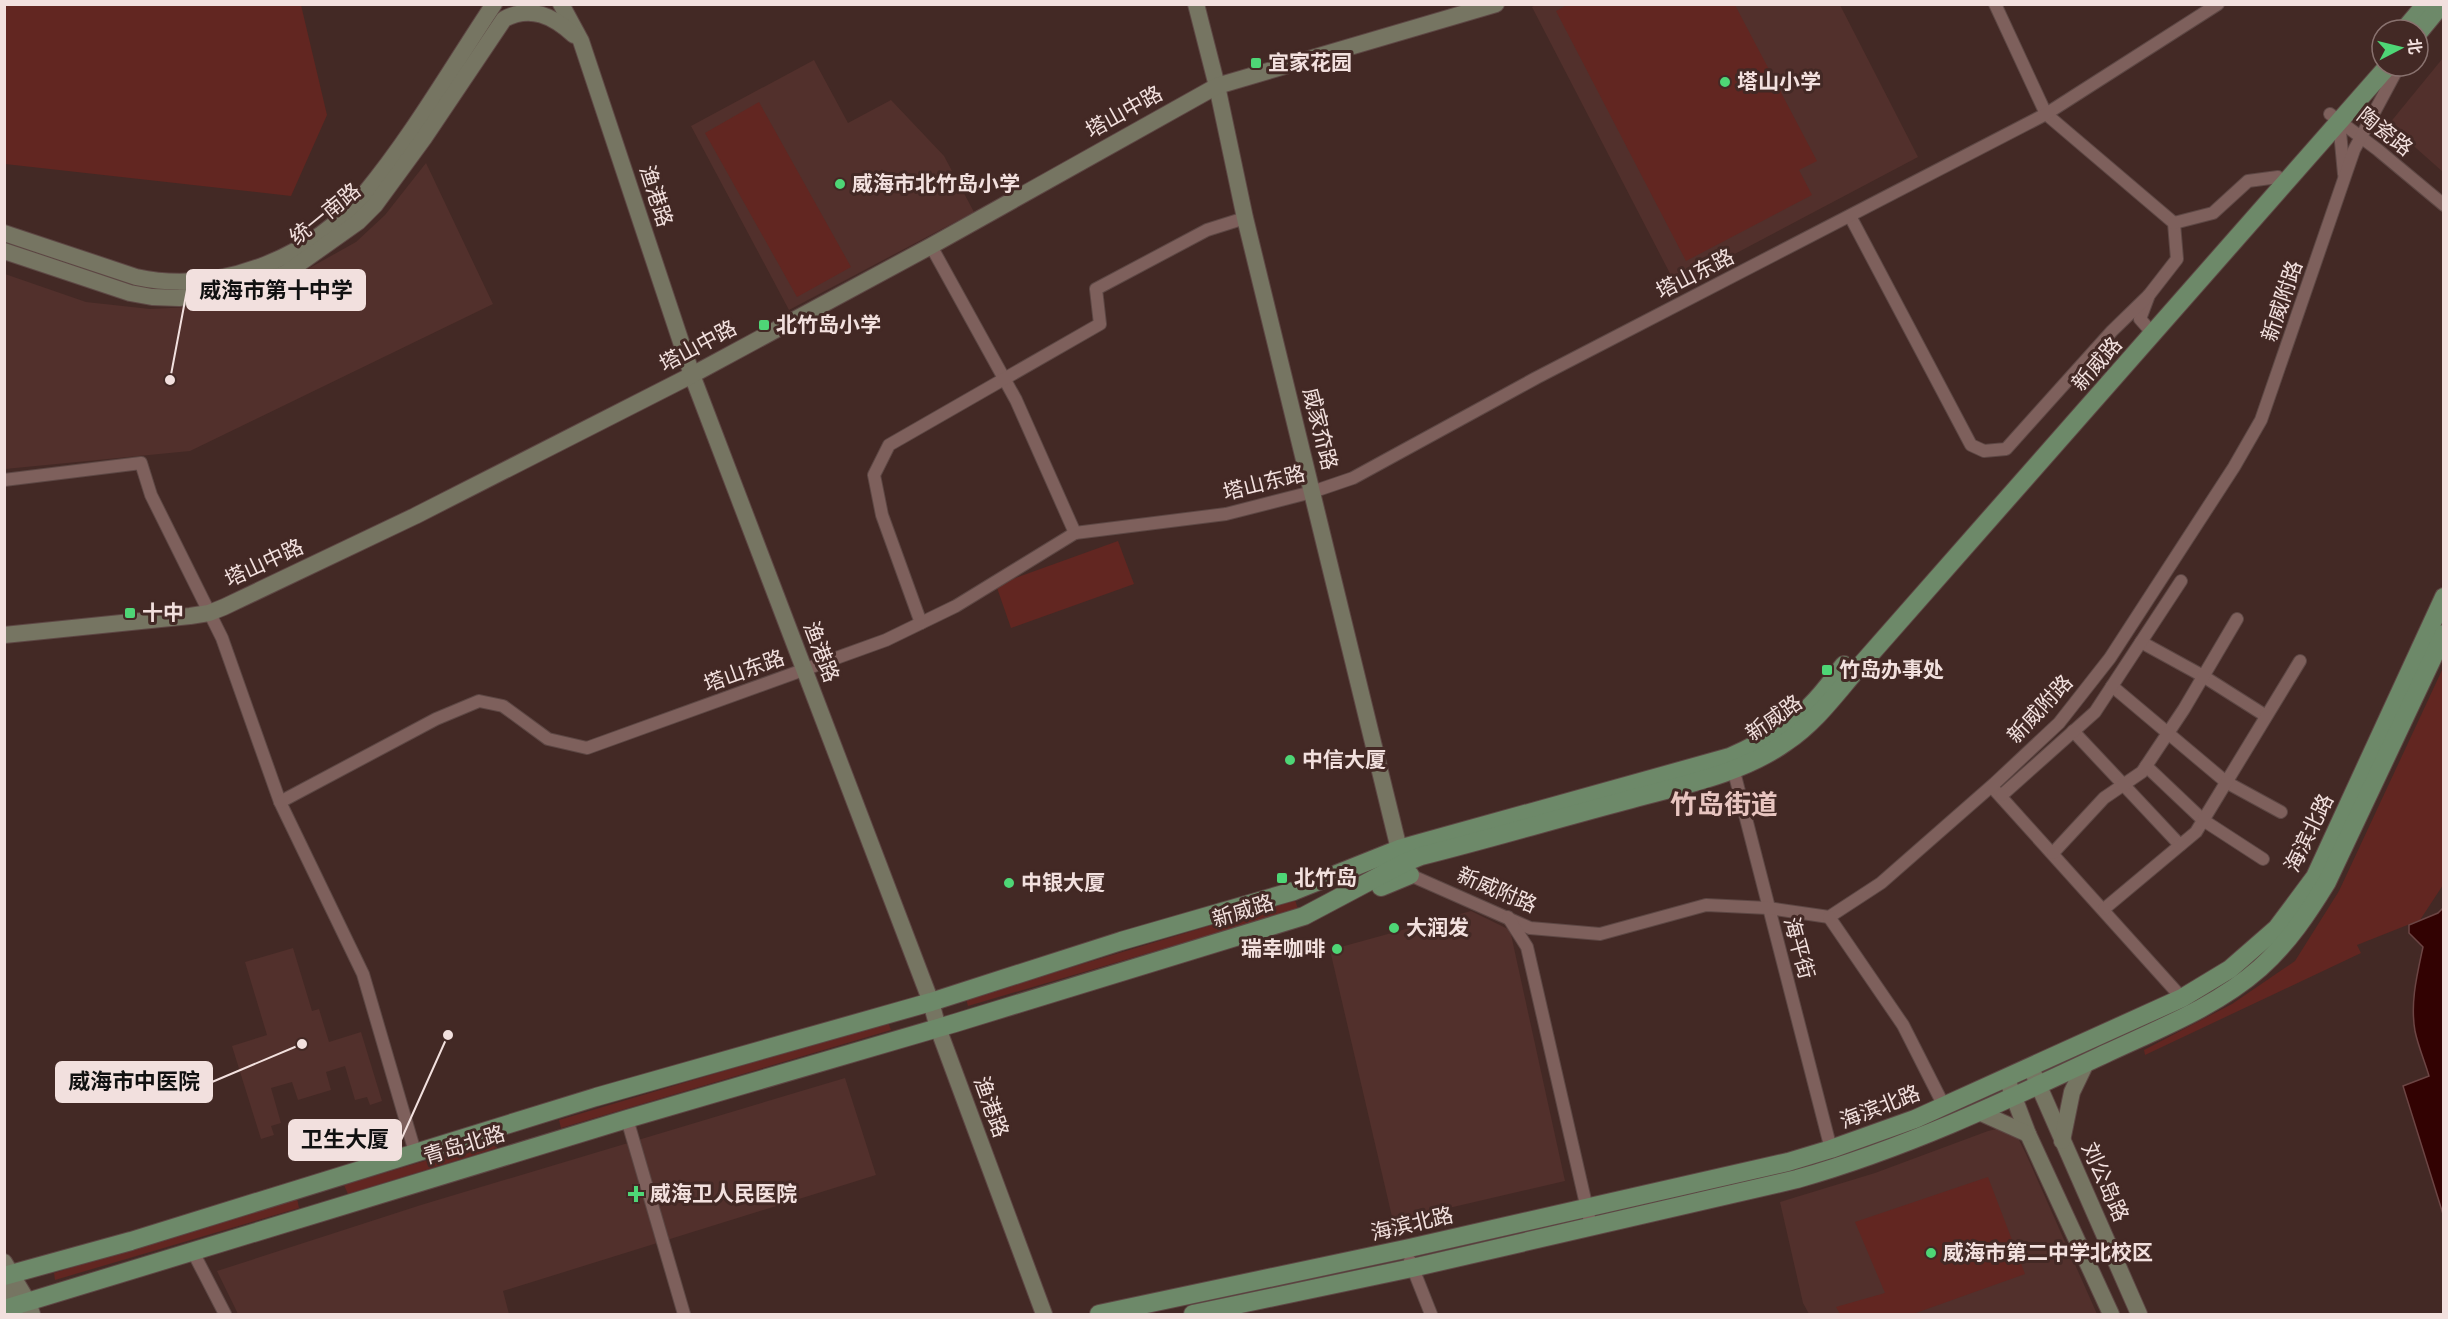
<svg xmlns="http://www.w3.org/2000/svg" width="2448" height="1319" viewBox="0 0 2448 1319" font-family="'Open Sans','Noto Sans SC',sans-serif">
<rect width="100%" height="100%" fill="#432925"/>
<!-- built -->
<g fill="#52302c">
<path d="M 1537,4 L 1840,5 L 1918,157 L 1676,285 L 1532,7 Z"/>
<path d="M 2443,58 L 2443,172 L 2389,124 Z"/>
<path d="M 814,60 L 848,123 L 891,100 L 944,156 L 974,212 L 789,310 L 691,126 Z"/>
<path d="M 426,163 L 493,304 L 190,451 L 5,469 L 5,274 L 86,302 L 150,309 L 211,306 L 279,285 L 356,242 L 385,215 Z"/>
<path d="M 1471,911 L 1510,930 L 1565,1181 L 1393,1221 L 1330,950 Z"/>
<path d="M 293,948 L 312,1011 L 319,1009 L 329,1042 L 361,1032 L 382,1101 L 370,1105 L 367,1097 L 355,1100 L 345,1066 L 326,1072 L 331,1090 L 298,1100 L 292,1082 L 271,1088 L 281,1123 L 271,1126 L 274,1135 L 261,1139 L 232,1046 L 267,1035 L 245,962 Z"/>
<path d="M 845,1078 L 876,1175 L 503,1291 L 509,1314 L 238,1314 L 217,1271 L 421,1205 Z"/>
<path d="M 2001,1128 L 2018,1138 L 2026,1154 L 2097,1314 L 1809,1314 L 1803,1303 L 1780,1202 L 1875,1173 L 1988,1131 Z"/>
</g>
<!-- green -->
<g fill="#622621">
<path d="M 5,4 L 301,5 L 327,115 L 291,196 L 5,164 Z"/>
<path d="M 1569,4 L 1735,5 L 1817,161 L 1799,170 L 1812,195 L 1686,261 L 1556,11 Z"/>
<path d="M 759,102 L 851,267 L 797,297 L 705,133 Z"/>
<path d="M 1118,541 L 1134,584 L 1011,628 L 996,585 Z"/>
<path d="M 2443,668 L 2443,885 L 2420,920 L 2357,945 L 2361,953 L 2145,1055 L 2144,1050 L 2232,1004 L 2295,961 L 2339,891 Z"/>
<path d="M 1295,900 L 1298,909 L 968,1006 L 966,999 Z"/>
<path d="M 888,1022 L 891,1030 L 561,1128 L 559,1120 Z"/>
<path d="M 495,1140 L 497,1148 L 348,1194 L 344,1185 Z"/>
<path d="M 1988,1177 L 2025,1274 L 1913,1314 L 1840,1314 L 1836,1307 L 1885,1293 L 1855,1222 Z"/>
<path d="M 297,1198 L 299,1208 L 55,1280 L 54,1273 Z"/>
</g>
<!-- water -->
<path fill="#320202" stroke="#6c4544" stroke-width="1.5" d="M 2443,908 L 2443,1214 L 2403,1086 L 2429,1076 C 2425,1062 2418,1046 2415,1031 C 2410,1003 2417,975 2423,947 L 2409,933 L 2409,925 L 2438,913 Z"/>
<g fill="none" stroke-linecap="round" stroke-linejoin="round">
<!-- street casing -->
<g stroke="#5d4744" stroke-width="14">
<g id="street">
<path d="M 1995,4 L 2046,114 L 2174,223 L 2177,259 L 2149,295 L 2140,319 L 2147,327"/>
<path d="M 2330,114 L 2378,150 L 2444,205"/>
<path d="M 2339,121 L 2344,174"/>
<path d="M 1850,216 L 1971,445 L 1984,451 L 2006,449 L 2112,331 L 2149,295"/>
<path d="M 2174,223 L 2213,213 L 2248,181 L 2278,177"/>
<path d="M 931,246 L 1016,400 L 1075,533"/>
<path d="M 4,480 L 141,463 L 151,495 L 222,638 L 280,802 L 363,974 L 415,1152"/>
<path d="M 921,623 L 882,515 L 874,475 L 889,445 L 1100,324 L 1096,289 L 1207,230 L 1245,218"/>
<path d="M 2141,642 L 2203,676 L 2266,716"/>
<path d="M 2112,686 L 2226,782 L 2281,812"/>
<path d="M 2073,731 L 2180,845"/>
<path d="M 1732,764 L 1831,1149"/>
<path d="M 2146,766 L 2203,820 L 2263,859"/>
<path d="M 1992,787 L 2182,998"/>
<path d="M 2002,795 L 2095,712 L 2181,581"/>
<path d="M 280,802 L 436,719 L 479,701 L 503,706 L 548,739 L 587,748 L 886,640 L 956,606 L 1075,533 L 1226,514 L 1312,492 L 1353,478 L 1536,378 L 2046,114 L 2218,4"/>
<path d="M 2053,853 L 2104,798 L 2142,772 L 2184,709 L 2237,619"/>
<path d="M 1407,868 L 1410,875 L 1530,928 L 1600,934 L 1706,905 L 1768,908 L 1829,917 L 1881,883 L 1995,783 L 2059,723 L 2110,658 L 2234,467 L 2261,420 L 2354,150 L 2399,66"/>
<path d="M 2104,909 L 2196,832 L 2300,661"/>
<path d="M 1508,917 L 1527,947 L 1591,1226"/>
<path d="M 1829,917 L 1903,1025 L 1944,1106"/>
<path d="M 627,1119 L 684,1314"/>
<path d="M 193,1252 L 225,1314"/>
<path d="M 1410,1261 L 1431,1314"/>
</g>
</g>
<!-- secondary casing -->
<g stroke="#5d4744" stroke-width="18">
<g id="secondary">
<path d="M 561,4 L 581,41 L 692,375 L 931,1002 L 938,1028 L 1044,1314"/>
<path d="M 1196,4 L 1217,86 L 1245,218 L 1399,849 L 1404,862"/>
<path d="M 4,233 L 136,277 C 219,295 311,258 365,193 C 413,135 452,67 494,4"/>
<path d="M 4,251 L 130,293 L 152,297 L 179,298 L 221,293 L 251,286 L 286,273 L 358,222 L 375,205 L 424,138 L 504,19 C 531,5 553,16 574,35"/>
<path d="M 4,635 L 190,616 L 209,613 L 224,607 L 415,516 L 692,375 L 931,246 L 1217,86 L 1496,4"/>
<path d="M 2031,1068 L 2139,1314"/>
<path d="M 2007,1079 L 2028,1134 L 2111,1314"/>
<path d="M 1979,1112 L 2028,1134"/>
<path d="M 2062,1141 L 2072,1092 L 2086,1063"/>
<path d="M 4,1262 L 28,1302 L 32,1314"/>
<path d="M 4,1290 L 16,1314"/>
</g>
</g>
<!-- primary casing -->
<g stroke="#5d4744" stroke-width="20">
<g id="primary">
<path d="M 2404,30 L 2426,4"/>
<path d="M 2418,33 L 2442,4"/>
<path d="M 1381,887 L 1410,875"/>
<path d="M 4,1276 L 131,1241 L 596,1097 L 931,1002 L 1121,941 L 1294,891 L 1399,849 L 1730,757 C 1759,744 1788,728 1810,706 C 1823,694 1833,679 1844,665"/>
<path d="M 4,1309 L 627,1119 L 955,1023 L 1304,916 L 1404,863 L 1421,856 C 1489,839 1556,819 1624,801 C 1678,786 1740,775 1786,742 C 1813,724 1832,699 1853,674 L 2388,66"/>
<path d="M 1099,1314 L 1405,1249 L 1788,1162 L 1831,1149 L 1915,1119 L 2182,998 L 2230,969 L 2277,928 L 2315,877 L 2444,597"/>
<path d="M 1193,1314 L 1412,1268 L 1797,1179 C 1906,1148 2003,1102 2105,1054 C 2158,1029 2216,1007 2260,968 C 2288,943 2308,913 2327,882 L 2444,634"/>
</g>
</g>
<!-- street -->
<use href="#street" stroke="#7e605c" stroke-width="12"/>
<!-- secondary -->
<use href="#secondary" stroke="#767562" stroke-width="16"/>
<!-- primary -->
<use href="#primary" stroke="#6d8969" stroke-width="18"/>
</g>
<!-- markers -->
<g fill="#4ed676" stroke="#432925" stroke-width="2">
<rect x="1250" y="57" width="12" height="12" rx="3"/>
<circle cx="1725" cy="82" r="6"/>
<circle cx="840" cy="184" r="6"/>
<rect x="758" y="319" width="12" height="12" rx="3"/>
<rect x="124" y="607" width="12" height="12" rx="3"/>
<rect x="1821" y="664" width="12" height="12" rx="3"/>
<circle cx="1290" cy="760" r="6"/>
<rect x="1276" y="872" width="12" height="12" rx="3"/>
<circle cx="1009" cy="883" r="6"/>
<circle cx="1394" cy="928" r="6"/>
<circle cx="1337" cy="949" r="6"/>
<path d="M633 1185h6v6h6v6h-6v6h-6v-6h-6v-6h6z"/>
<circle cx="1931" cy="1253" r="6"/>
</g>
<g text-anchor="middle" stroke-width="6" stroke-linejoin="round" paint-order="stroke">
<!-- poi labels -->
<g font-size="21" font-weight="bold" fill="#f2e0de" stroke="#432925" text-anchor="start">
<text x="1268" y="70">宜家花园</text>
<text x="1737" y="89">塔山小学</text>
<text x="852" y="191">威海市北竹岛小学</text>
<text x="776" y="332">北竹岛小学</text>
<text x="142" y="620">十中</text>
<text x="1839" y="677">竹岛办事处</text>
<text x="1302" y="767">中信大厦</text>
<text x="1294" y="885">北竹岛</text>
<text x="1021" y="890">中银大厦</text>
<text x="1406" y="935">大润发</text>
<text x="1325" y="956" text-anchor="end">瑞幸咖啡</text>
<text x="650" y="1201">威海卫人民医院</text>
<text x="1943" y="1260">威海市第二中学北校区</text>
</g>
<!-- street labels -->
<g font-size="21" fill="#f2e0de" stroke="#432925">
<text transform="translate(1124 112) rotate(-29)" y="7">塔山中路</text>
<text transform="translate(2385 132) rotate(38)" y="7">陶瓷路</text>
<text transform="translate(656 196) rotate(72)" y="7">渔港路</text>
<text transform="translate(325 214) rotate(-39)" y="7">统一南路</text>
<text transform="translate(1695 274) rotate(-27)" y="7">塔山东路</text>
<text transform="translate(2282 301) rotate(-71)" y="7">新威附路</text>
<text transform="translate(698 346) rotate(-28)" y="7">塔山中路</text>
<text transform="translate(2097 364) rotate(-49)" y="7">新威路</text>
<text transform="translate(1320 429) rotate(76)" y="7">威家夼路</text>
<text transform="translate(1264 483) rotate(-14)" y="7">塔山东路</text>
<text transform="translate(264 563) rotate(-25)" y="7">塔山中路</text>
<text transform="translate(821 652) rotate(69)" y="7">渔港路</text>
<text transform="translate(744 671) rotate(-20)" y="7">塔山东路</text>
<text transform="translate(2040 709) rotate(-47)" y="7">新威附路</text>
<text transform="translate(1774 718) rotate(-35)" y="7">新威路</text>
<text transform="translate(2309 833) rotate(-64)" y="7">海滨北路</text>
<text transform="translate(1497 890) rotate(23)" y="7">新威附路</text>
<text transform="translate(1243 911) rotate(-17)" y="7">新威路</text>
<text transform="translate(1799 948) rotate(75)" y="7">海平街</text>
<text transform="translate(991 1107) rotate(70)" y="7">渔港路</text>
<text transform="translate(1880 1107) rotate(-21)" y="7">海滨北路</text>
<text transform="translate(464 1145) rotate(-17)" y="7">青岛北路</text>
<text transform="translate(2105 1182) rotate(66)" y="7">刘公岛路</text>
<text transform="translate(1412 1224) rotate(-13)" y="7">海滨北路</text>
</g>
<!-- district labels -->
<g font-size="27" font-weight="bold" fill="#e8c5c0" stroke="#432925">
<text x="1724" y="814">竹岛街道</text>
</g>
</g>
<!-- callouts -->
<path fill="none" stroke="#f2e0de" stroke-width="2" d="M170 380L187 290M302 1044L212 1082M448 1035L401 1140"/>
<g fill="#f2e0de" stroke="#432925" stroke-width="2">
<circle cx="170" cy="380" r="6"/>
<circle cx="302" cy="1044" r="6"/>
<circle cx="448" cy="1035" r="6"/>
</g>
<g fill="#f2e0de" stroke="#f2e0de" stroke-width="2">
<rect x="187" y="270" width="178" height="40" rx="6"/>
<rect x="56" y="1062" width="156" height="40" rx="6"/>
<rect x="289" y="1120" width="112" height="40" rx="6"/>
</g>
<g font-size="22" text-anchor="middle" font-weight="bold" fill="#111">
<text x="276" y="298">威海市第十中学</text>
<text x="134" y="1089">威海市中医院</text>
<text x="345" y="1147">卫生大厦</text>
</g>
<!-- border -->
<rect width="2448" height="1319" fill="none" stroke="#f2e0de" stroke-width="12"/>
<!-- north arrow -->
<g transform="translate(2400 48) rotate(83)"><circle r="28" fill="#432925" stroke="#89726f" stroke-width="1.5"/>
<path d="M0-4.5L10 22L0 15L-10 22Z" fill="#4ed676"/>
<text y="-9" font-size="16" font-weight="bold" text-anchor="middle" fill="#f2e0de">北</text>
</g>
</svg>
